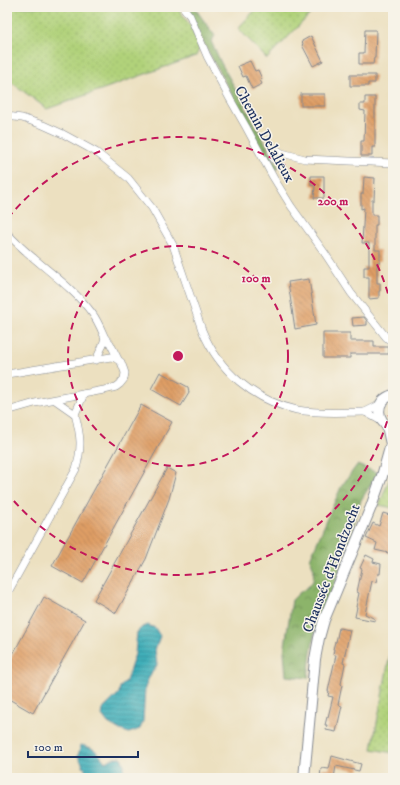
<svg xmlns="http://www.w3.org/2000/svg" width="400" height="785" viewBox="0 0 400 785" font-family="'IM FELL DW Pica',serif">
<defs>
<pattern id="grass-dots" width="8" height="8" patternUnits="userSpaceOnUse"><rect width="8" height="8" fill="#b1d27a"/><path d="M2 2h.1M6 6h.1" fill="none" stroke="#98b56c" stroke-width="1.8" stroke-linecap="round"/></pattern>
<pattern id="forest-crowns" width="20" height="18" patternUnits="userSpaceOnUse"><rect width="20" height="18" fill="#8cb46a"/><path d="M2 6a3 3 0 1 1 6 0M12 15a3 3 0 1 1 6 0" fill="none" stroke="#72935a"/></pattern>
<pattern id="water-rules" width="6" height="5" patternUnits="userSpaceOnUse"><rect width="6" height="5" fill="#3fafb9"/><path d="M0 2.5h6" fill="none" stroke="#348f9a"/></pattern>
<pattern id="building-back-hatch" width="6" height="6" patternUnits="userSpaceOnUse"><rect width="6" height="6" fill="#df9e65"/><path d="M-1 5l2 2M0 0l6 6M5-1l2 2" fill="none" stroke="#b48156"/></pattern>
</defs>
<rect width="100%" height="100%" fill="#f7f3e8"/>
<filter id="ink" filterUnits="userSpaceOnUse"><feTurbulence type="fractalNoise" baseFrequency=".025" numOctaves="2"/><feDisplacementMap in="SourceGraphic" scale="8" xChannelSelector="R" yChannelSelector="G"/><feConvolveMatrix kernelMatrix="1 2 1 2 8 2 1 2 1" color-interpolation-filters="sRGB"/></filter>
<filter id="wash" filterUnits="userSpaceOnUse"><feTurbulence type="fractalNoise" baseFrequency=".012" numOctaves="4" result="noise"/><feDisplacementMap in="SourceGraphic" scale="16" xChannelSelector="R" yChannelSelector="G"/><feGaussianBlur stdDeviation="0.9" result="paint"/><feColorMatrix in="noise" values="0 0 0 0 0 0 0 0 0 0 0 0 0 0 0 0 0 1.4 0 .05"/><feComposite in="paint" operator="in"/></filter>
<g filter="url(#wash)">
<rect width="100%" height="100%" fill="#ece0c0"/>
<!-- grass -->
<g fill="url(#grass-dots)" stroke="#66806c">
<path d="M 7,7 L 177,7 L 191,27 L 200,47 L 196,56 L 47,109 L 7,79 Z"/>
<path d="M 258,7 L 317,7 L 267,59 L 238,28 Z"/>
<path d="M 393,470 L 393,508 L 379,505 Z"/>
<path d="M 393,638 L 393,753 L 372,749 Z"/>
</g>
<!-- forest -->
<g fill="url(#forest-crowns)" stroke="#547264">
<path d="M 184,7 L 194,7 L 215,36 L 211,41 L 221,63 L 279,168 L 273,171 Z"/>
<path d="M 357,465 L 378,473 L 361,500 L 342,566 L 315,632 L 311,652 L 308,678 L 286,676 L 284,652 L 292,600 L 299,593 L 308,587 L 313,581 L 314,569 L 310,559 L 341,487 Z"/>
</g>
<!-- water -->
<g fill="url(#water-rules)" stroke="#2d6f8c">
<path d="M 148,625 L 155,628 L 160,636 L 155,650 L 157,665 L 149,677 L 145,688 L 143,721 L 140,729 L 129,733 L 120,730 L 108,723 L 102,715 L 103,709 L 119,693 L 120,687 L 126,681 L 135,654 L 137,632 L 142,627 Z"/>
<path d="M 81,745 C 95,748 97,751 105,762 L 114,758 L 121,757 L 124,765 L 124,778 L 86,778 L 85,769 L 78,756 Z"/>
</g>
<g id="blocks">
<!-- building -->
<g fill="url(#building-back-hatch)">
<path d="M 365,30 L 376,30 L 375,58 L 374,58 L 373,64 L 359,64 L 359,53 L 364,53 Z"/>
<path d="M 311,36 L 323,61 L 313,66 L 302,45 L 303,44 L 302,41 Z"/>
<path d="M 250,61 L 255,71 L 258,70 L 262,79 L 260,80 L 262,84 L 252,89 L 246,76 L 243,77 L 238,66 Z"/>
<path d="M 350,75 L 375,75 L 375,83 L 368,83 L 368,86 L 350,86 Z"/>
<rect x="301" y="94" width="24" height="12"/>
<path d="M 365,97 L 375,97 L 375,147 L 372,147 L 372,156 L 361,156 L 361,141 L 364,141 L 365,111 L 360,110 L 360,104 L 365,104 Z"/>
<path d="M 311,176 L 324,176 L 324,198 L 314,198 L 315,186 L 311,185 Z"/>
<path d="M 364,177 L 375,178 L 374,200 L 372,200 L 372,215 L 377,215 L 377,225 L 375,225 L 375,250 L 380,250 L 380,262 L 377,262 L 377,283 L 380,283 L 380,291 L 379,291 L 379,298 L 369,299 L 369,277 L 364,277 L 364,267 L 369,267 L 369,243 L 362,243 L 364,208 L 361,209 L 361,194 L 363,194 Z"/>
<path d="M 309,279 L 316,325 L 295,329 L 288,282 Z"/>
<path d="M 364,317 L 367,321 L 367,325 L 353,326 L 352,318 Z"/>
<path d="M 323,333 L 350,333 L 350,341 L 374,341 L 374,347 L 389,347 L 389,354 L 350,354 L 350,358 L 323,358 Z"/>
<path d="M 160,372 L 188,387 L 189,393 L 181,406 L 151,389 Z"/>
<path d="M 141,405 L 172,422 L 83,583 L 52,566 Z"/>
<path d="M 167,468 L 176,473 L 169,499 L 146,559 L 116,613 L 94,600 Z"/>
<path d="M 383,513 L 393,516 L 393,554 L 375,550 L 377,543 L 366,538 L 373,523 L 379,526 Z"/>
<path d="M 366,555 L 374,559 L 373,562 L 381,564 L 380,574 L 378,574 L 376,582 L 372,581 L 365,614 L 375,619 L 375,621 L 355,617 L 357,607 L 356,607 L 359,593 L 357,592 L 362,569 L 360,568 Z"/>
<path d="M 44,597 L 85,620 L 33,713 L 7,698 L 7,665 Z"/>
<path d="M 339,628 L 350,630 L 343,663 L 345,664 L 341,684 L 342,685 L 338,705 L 342,706 L 336,732 L 326,730 L 327,725 L 325,725 L 327,717 L 328,717 L 333,697 L 328,696 L 329,691 L 328,691 L 336,655 L 333,655 L 334,649 L 333,649 L 335,642 L 336,642 Z"/>
<path d="M 332,756 L 361,764 L 359,771 L 336,766 L 334,778 L 320,778 L 321,768 L 329,769 Z"/>
</g>
</g>
</g>
<g filter="url(#ink)">
<use href="#blocks" fill-opacity="0" stroke="#84888f" stroke-width="1"/>
<g fill="none" stroke-linecap="round" stroke-linejoin="round">
<!-- street casing -->
<g stroke="#84888f" stroke-width="8">
<g id="street">
<path d="M 183,7 L 190,16 L 207,56 L 230,99 L 246,127 L 273,177 L 291,206 L 324,252 L 351,293 L 386,337 L 393,343"/>
<path d="M 7,116 L 22,118 L 43,125 L 63,134 L 96,152 L 128,178 L 152,208 L 173,245 L 202,330 C 219,371 253,400 297,410 C 319,414 343,412 365,412"/>
<path d="M 271,146 L 282,153 L 305,159 L 393,163"/>
<path d="M 271,146 L 273,159"/>
<path d="M 7,233 C 33,262 69,282 92,313 C 98,321 101,329 105,338"/>
<path d="M 96,360 L 102,347 L 105,338 L 110,343 L 118,359"/>
<path d="M 7,374 L 111,357 L 115,358 L 121,362 L 124,370 L 125,373 L 124,379 L 120,384 L 116,387 L 104,390 L 35,403 L 7,411"/>
<path d="M 55,400 L 75,414 L 84,394"/>
<path d="M 381,404 L 365,412 L 383,422"/>
<path d="M 7,594 L 76,469 C 82,447 81,437 75,414"/>
</g>
</g>
<!-- secondary casing -->
<g stroke="#84888f" stroke-width="12">
<g id="secondary">
<path d="M 393,395 C 374,400 375,422 393,429"/>
<path d="M 304,778 L 315,659 L 319,638 L 324,620 L 371,507 L 382,476 L 391,444 L 387,426"/>
</g>
</g>
<!-- street -->
<use href="#street" stroke="#fff" stroke-width="7"/>
<!-- secondary -->
<use href="#secondary" stroke="#fff" stroke-width="10"/>
</g>
</g>
<!-- distance rings -->
<g fill="none" stroke="#c2185b" stroke-width="2" stroke-dasharray="7 5">
<circle cx="178" cy="356" r="110"/>
<path d="M393 398A219 219 0 0 1 8 494M8 218A219 219 0 0 1 393 314"/>
</g>
<g text-anchor="middle" stroke-width="3" stroke-linejoin="round" paint-order="stroke">
<!-- street labels -->
<g font-size="15" fill="#1b2f5e" stroke="#f7f3e8">
<text transform="translate(265 134) rotate(61)" y="5">Chemin Delalieux</text>
<text transform="translate(331 568) rotate(-69)" y="5">Chaussée d'Hondzocht</text>
</g>
</g>
<circle cx="178" cy="356" r="6" fill="#c2185b" stroke="#f7f3e8" stroke-width="2"/>
<g font-size="12" text-anchor="middle" font-weight="bold" fill="#c2185b" stroke="#f7f3e8" stroke-width="3" stroke-linejoin="round" paint-order="stroke">
<text x="333" y="205">200 m</text>
<text x="256" y="282">100 m</text>
</g>
<!-- margin -->
<rect width="400" height="785" fill="none" stroke="#f7f3e8" stroke-width="24"/>
<!-- scale -->
<path d="M28 751v6h110v-6" fill="none" stroke="#1b2f5e" stroke-width="2"/>
<text x="34" y="751" font-size="12" fill="#1b2f5e" stroke="#f7f3e8" stroke-width="3" paint-order="stroke">100 m</text>
</svg>
